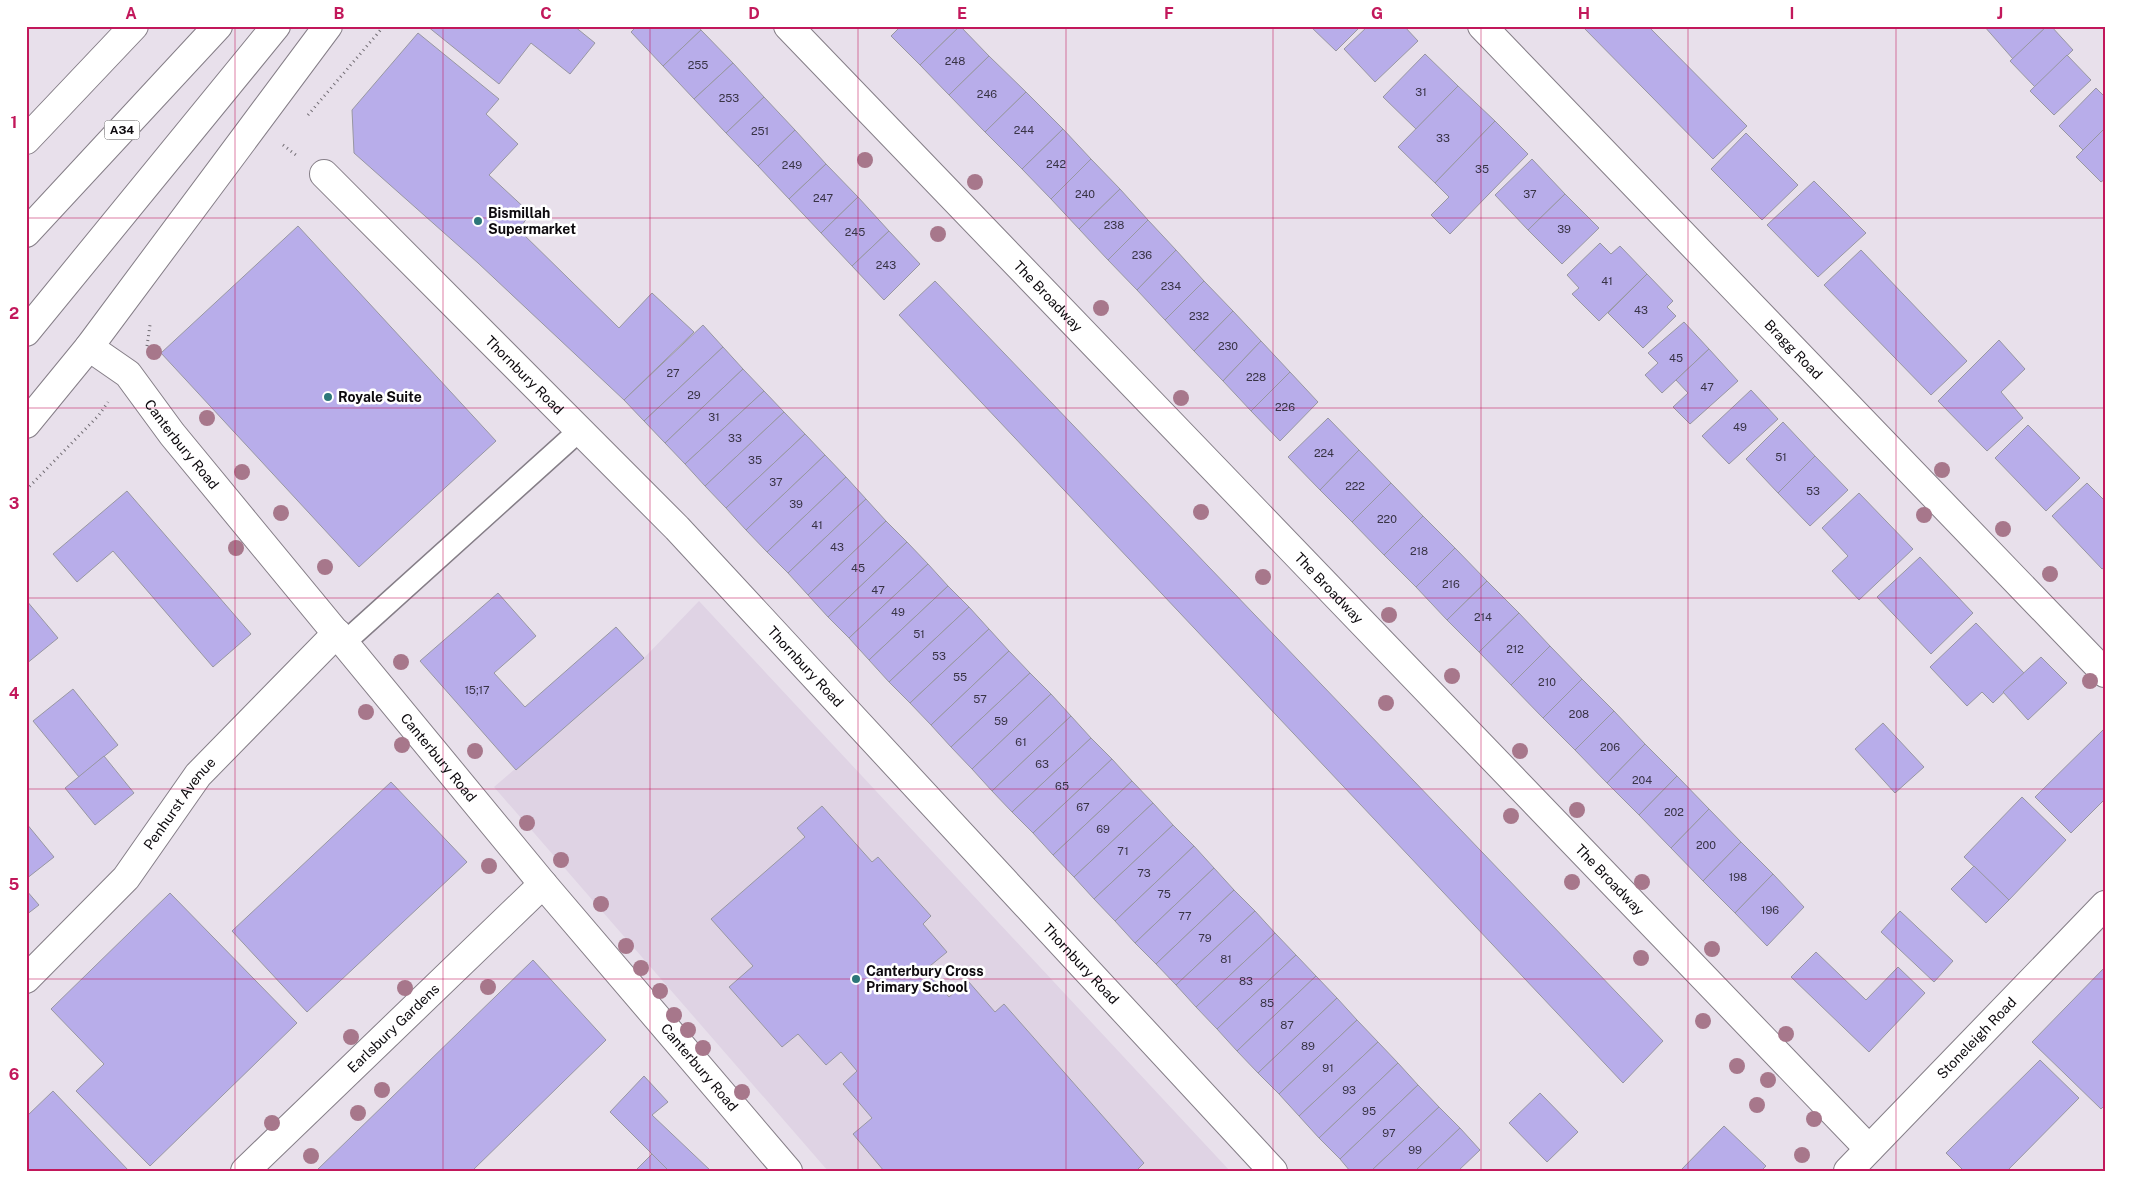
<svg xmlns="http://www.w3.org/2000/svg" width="2131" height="1197" viewBox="0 0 2131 1197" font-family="'Public Sans',sans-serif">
<rect width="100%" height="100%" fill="#e8e0eb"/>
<!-- built -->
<path fill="#dfd3e4" d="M 699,601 L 1230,1171 L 828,1171 L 494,787 L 644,658 Z"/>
<!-- building -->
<g fill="#b8adea" stroke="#9897a2">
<path d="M 427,26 L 574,26 L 595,43 L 570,74 L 531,43 L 499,84 Z"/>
<path d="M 637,26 L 698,26 L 701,30 L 663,66 L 631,32 Z"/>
<path d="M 901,26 L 960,26 L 920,65 L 891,36 Z"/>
<path d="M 960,26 L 989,56 L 949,95 L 920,65 Z"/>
<path d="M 1310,26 L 1361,26 L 1336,51 Z"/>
<path d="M 1368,26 L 1404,26 L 1418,41 L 1375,82 L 1344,49 Z"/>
<path d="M 1582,26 L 1648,26 L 1747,126 L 1713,159 Z"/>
<path d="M 1984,26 L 2047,26 L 2013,59 Z"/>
<path d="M 2047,26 L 2051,26 L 2073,50 L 2035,87 L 2010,61 Z"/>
<path d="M 701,30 L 733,63 L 694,99 L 663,66 Z"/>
<path d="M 418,33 L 499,99 L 486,114 L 518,144 L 489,175 L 530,213 L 519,230 L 619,328 L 652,293 L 694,332 L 624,400 L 478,263 L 354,153 L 352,110 Z"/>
<path d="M 1425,54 L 1458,86 L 1416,129 L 1383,97 Z"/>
<path d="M 2067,55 L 2091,80 L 2054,115 L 2030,91 Z"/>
<path d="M 989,56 L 1026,92 L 985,132 L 949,95 Z"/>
<path d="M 733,63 L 764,97 L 726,133 L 694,99 Z"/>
<path d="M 1458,86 L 1495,121 L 1435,183 L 1398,147 Z"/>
<path d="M 2096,88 L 2105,97 L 2105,128 L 2083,150 L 2059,126 Z"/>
<path d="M 1026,92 L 1063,129 L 1022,169 L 985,132 Z"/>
<path d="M 764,97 L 795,130 L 758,166 L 726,133 Z"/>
<path d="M 1495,121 L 1528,154 L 1450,234 L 1431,215 L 1449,197 L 1435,183 Z"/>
<path d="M 2105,128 L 2105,179 L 2101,182 L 2076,157 Z"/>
<path d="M 1063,129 L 1091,159 L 1051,199 L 1022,169 Z"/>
<path d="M 795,130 L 826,164 L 789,199 L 758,166 Z"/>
<path d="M 1746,133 L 1798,185 L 1762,220 L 1711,169 Z"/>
<path d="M 1091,159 L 1120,189 L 1079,229 L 1051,199 Z"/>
<path d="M 1532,159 L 1565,194 L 1528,230 L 1495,195 Z"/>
<path d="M 826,164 L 858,197 L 821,233 L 789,199 Z"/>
<path d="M 1814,181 L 1866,233 L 1818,277 L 1767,225 Z"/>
<path d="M 1120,189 L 1148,220 L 1108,260 L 1079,229 Z"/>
<path d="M 1565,194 L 1599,228 L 1562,264 L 1528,230 Z"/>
<path d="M 858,197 L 889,231 L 852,266 L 821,233 Z"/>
<path d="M 1148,220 L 1176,250 L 1137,290 L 1108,260 Z"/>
<path d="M 298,226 L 496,441 L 359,567 L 161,353 Z"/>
<path d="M 889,231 L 920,264 L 884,300 L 852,266 Z"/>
<path d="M 1600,243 L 1611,254 L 1620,246 L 1647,274 L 1599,321 L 1572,294 L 1579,288 L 1567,275 Z"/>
<path d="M 1176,250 L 1204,281 L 1165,320 L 1137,290 Z"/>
<path d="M 1861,250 L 1967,361 L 1931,395 L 1824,285 Z"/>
<path d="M 1647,274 L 1673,301 L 1667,307 L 1676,316 L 1643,348 L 1608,313 Z"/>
<path d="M 935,281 L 1663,1041 L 1623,1083 L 899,315 Z"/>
<path d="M 1204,281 L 1233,311 L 1194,351 L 1165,320 Z"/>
<path d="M 1233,311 L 1261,341 L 1223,381 L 1194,351 Z"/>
<path d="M 1684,322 L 1709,349 L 1662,393 L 1645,375 L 1658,363 L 1648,353 Z"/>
<path d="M 703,325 L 723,347 L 644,421 L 624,400 Z"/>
<path d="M 1999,340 L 2025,369 L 2001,392 L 2023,418 L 1987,451 L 1938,401 Z"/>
<path d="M 1261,341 L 1290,372 L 1251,411 L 1223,381 Z"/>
<path d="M 723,347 L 743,369 L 665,443 L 644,421 Z"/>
<path d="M 1709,349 L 1738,381 L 1690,424 L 1673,407 L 1688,393 L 1676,380 Z"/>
<path d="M 743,369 L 764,391 L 685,464 L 665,443 Z"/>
<path d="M 1290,372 L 1318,402 L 1280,441 L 1251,411 Z"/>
<path d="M 1751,390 L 1778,419 L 1729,464 L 1702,436 Z"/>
<path d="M 764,391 L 784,412 L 705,486 L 685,464 Z"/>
<path d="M 784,412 L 805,434 L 726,508 L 705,486 Z"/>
<path d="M 1328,418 L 1359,450 L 1320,490 L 1288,457 Z"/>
<path d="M 1783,422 L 1815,456 L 1778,493 L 1746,459 Z"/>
<path d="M 2028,425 L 2080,478 L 2046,511 L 1995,458 Z"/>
<path d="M 805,434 L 825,455 L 746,530 L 726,508 Z"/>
<path d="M 1359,450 L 1391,483 L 1352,522 L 1320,490 Z"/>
<path d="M 825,455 L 846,477 L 767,552 L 746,530 Z"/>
<path d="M 1815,456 L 1848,490 L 1810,526 L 1778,493 Z"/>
<path d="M 846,477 L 866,499 L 788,573 L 767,552 Z"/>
<path d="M 1391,483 L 1423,516 L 1384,555 L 1352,522 Z"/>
<path d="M 2087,483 L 2105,501 L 2105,567 L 2102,569 L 2052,516 Z"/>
<path d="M 127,491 L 251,634 L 213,667 L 113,551 L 77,582 L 53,554 Z"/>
<path d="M 1859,493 L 1913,549 L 1859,600 L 1832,571 L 1848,556 L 1822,528 Z"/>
<path d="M 866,499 L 886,521 L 808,595 L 788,573 Z"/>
<path d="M 1423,516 L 1455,548 L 1416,587 L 1384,555 Z"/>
<path d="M 886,521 L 907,542 L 828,617 L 808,595 Z"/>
<path d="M 907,542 L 928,564 L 849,638 L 828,617 Z"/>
<path d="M 1455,548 L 1487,581 L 1447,620 L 1416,587 Z"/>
<path d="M 1920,557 L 1973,613 L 1931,654 L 1877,597 Z"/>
<path d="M 928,564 L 948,586 L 869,660 L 849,638 Z"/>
<path d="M 1487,581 L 1519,613 L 1479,652 L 1447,620 Z"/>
<path d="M 948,586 L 969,607 L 889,682 L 869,660 Z"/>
<path d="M 498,593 L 536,636 L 494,673 L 525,707 L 616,627 L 644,658 L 516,770 L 420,661 Z"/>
<path d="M 26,600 L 58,638 L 26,664 Z"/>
<path d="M 969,607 L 989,629 L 910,703 L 889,682 Z"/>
<path d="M 1519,613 L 1550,646 L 1511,685 L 1479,652 Z"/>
<path d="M 1976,623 L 2024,673 L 1993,703 L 1982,692 L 1967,706 L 1930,667 Z"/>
<path d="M 989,629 L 1009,651 L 931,725 L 910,703 Z"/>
<path d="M 1550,646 L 1582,679 L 1543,718 L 1511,685 Z"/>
<path d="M 1009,651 L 1030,673 L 951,747 L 931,725 Z"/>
<path d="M 2041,657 L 2067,683 L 2028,720 L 2003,692 Z"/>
<path d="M 1030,673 L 1051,694 L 972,769 L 951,747 Z"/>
<path d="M 1582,679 L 1614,711 L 1575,750 L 1543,718 Z"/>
<path d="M 73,689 L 118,745 L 79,777 L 33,721 Z"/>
<path d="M 1051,694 L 1071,716 L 992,791 L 972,769 Z"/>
<path d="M 1614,711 L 1645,744 L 1607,783 L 1575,750 Z"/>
<path d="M 1071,716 L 1091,738 L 1012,812 L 992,791 Z"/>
<path d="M 1883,723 L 1924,767 L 1895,793 L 1855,749 Z"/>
<path d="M 2105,728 L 2105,799 L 2071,833 L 2035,797 Z"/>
<path d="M 1091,738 L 1112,759 L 1033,833 L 1012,812 Z"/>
<path d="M 1645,744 L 1677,776 L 1639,815 L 1607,783 Z"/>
<path d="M 104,756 L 134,793 L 95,825 L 65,788 Z"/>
<path d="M 1112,759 L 1132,781 L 1053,855 L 1033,833 Z"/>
<path d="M 1677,776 L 1709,809 L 1671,848 L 1639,815 Z"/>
<path d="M 1132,781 L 1153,803 L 1074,877 L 1053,855 Z"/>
<path d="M 391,782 L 467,862 L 307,1012 L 232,931 Z"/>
<path d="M 2022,797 L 2066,840 L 2009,900 L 1964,857 Z"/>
<path d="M 1153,803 L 1173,825 L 1094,899 L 1074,877 Z"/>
<path d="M 822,806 L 872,862 L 878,857 L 931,916 L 923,924 L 947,952 L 925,970 L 949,997 L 968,981 L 995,1012 L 1004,1004 L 1144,1163 L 1136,1171 L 884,1171 L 853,1134 L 872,1118 L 843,1084 L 857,1071 L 841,1052 L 826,1065 L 798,1034 L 782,1047 L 729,987 L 753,966 L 711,919 L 805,837 L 797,828 Z"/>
<path d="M 1709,809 L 1741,842 L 1703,881 L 1671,848 Z"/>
<path d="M 26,823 L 54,857 L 26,879 Z"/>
<path d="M 1173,825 L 1194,846 L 1115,921 L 1094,899 Z"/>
<path d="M 1741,842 L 1773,874 L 1735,913 L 1703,881 Z"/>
<path d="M 1194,846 L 1214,868 L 1135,943 L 1115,921 Z"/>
<path d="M 1974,866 L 2009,900 L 1986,923 L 1951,889 Z"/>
<path d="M 1214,868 L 1234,890 L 1156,964 L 1135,943 Z"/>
<path d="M 1773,874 L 1804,907 L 1767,946 L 1735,913 Z"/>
<path d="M 26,890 L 39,905 L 26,915 Z"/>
<path d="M 1234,890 L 1255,911 L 1176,985 L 1156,964 Z"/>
<path d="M 170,893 L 297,1023 L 150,1166 L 76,1091 L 104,1064 L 51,1009 Z"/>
<path d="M 1255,911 L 1275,933 L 1196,1007 L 1176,985 Z"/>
<path d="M 1900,911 L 1953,961 L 1934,982 L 1881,932 Z"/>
<path d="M 1275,933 L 1296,955 L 1217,1029 L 1196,1007 Z"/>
<path d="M 1816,952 L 1866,1000 L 1898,967 L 1925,993 L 1869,1052 L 1791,977 Z"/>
<path d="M 1296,955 L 1316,976 L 1237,1051 L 1217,1029 Z"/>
<path d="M 533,960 L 606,1040 L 472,1171 L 316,1171 Z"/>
<path d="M 2105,967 L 2105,1105 L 2101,1109 L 2032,1042 Z"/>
<path d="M 1316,976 L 1337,998 L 1258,1073 L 1237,1051 Z"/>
<path d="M 1337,998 L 1357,1020 L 1279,1094 L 1258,1073 Z"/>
<path d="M 1357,1020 L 1378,1042 L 1299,1116 L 1279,1094 Z"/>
<path d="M 1378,1042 L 1398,1063 L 1319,1138 L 1299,1116 Z"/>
<path d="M 2040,1060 L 2079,1098 L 2007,1171 L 1964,1171 L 1946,1153 Z"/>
<path d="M 1398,1063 L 1418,1085 L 1340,1159 L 1319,1138 Z"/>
<path d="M 644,1076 L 668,1102 L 652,1115 L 711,1171 L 669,1171 L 610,1112 Z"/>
<path d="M 1418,1085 L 1439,1107 L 1371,1171 L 1350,1171 L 1340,1159 Z"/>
<path d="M 53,1091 L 129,1171 L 26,1171 L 26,1117 Z"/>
<path d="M 1540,1093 L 1578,1132 L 1547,1162 L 1509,1123 Z"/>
<path d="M 1439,1107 L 1460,1128 L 1415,1171 L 1371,1171 Z"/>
<path d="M 1724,1126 L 1766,1166 L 1761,1171 L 1680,1171 Z"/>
<path d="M 1460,1128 L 1480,1150 L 1458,1171 L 1415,1171 Z"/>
<path d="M 652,1154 L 669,1171 L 635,1171 Z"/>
</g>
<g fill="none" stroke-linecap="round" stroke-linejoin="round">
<!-- service casing -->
<g stroke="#857e87" stroke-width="24">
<path id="service" d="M 345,642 L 580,430"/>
</g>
<!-- minor casing -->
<g stroke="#857e87" stroke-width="30">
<g id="minor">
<path id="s1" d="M 788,26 L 1869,1149"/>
<path id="s2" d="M 1482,26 L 2105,673"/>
<path id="s3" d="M 324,174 L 677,528 L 1273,1171"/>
<path id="s4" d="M 89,347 L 128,374 L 172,434 L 543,884 L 788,1171"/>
<path id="s5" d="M 26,979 L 126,878 L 198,775 L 337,633"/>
<path id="s6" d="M 245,1171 L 543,884"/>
<path id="s7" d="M 1848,1171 L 2105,905"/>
</g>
</g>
<!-- trunk casing -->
<g stroke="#857e87" stroke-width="30">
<g id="trunk">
<path d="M 26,140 L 134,26"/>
<path d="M 26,233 L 218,26"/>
<path d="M 26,332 L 276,26"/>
<path d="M 26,424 L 89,347 L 328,26"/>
</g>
</g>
<!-- path -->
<g stroke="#726d74" stroke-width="3" stroke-dasharray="1 4" stroke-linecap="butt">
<path d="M 308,115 L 384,26"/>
<path d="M 283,145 L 296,155"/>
<path d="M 147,346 L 150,325"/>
<path d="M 26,490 L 99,415 L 108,402"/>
</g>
<!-- service -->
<use href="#service" stroke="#fff" stroke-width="21"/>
<!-- minor -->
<use href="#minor" stroke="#fff" stroke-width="28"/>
<!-- trunk -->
<use href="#trunk" stroke="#fff" stroke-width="28"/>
</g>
<!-- trees -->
<g fill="#a7778b">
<circle cx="865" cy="160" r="8"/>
<circle cx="975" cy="182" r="8"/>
<circle cx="938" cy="234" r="8"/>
<circle cx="1101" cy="308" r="8"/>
<circle cx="154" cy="352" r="8"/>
<circle cx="1181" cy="398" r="8"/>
<circle cx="207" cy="418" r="8"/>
<circle cx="1942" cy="470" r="8"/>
<circle cx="242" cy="472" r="8"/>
<circle cx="1201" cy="512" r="8"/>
<circle cx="281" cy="513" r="8"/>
<circle cx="1924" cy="515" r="8"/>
<circle cx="2003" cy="529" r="8"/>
<circle cx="236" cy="548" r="8"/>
<circle cx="325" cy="567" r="8"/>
<circle cx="2050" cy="574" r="8"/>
<circle cx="1263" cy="577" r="8"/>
<circle cx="1389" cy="615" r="8"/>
<circle cx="401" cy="662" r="8"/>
<circle cx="1452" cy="676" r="8"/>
<circle cx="2090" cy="681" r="8"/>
<circle cx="1386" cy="703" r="8"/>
<circle cx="366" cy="712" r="8"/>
<circle cx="402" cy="745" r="8"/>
<circle cx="475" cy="751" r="8"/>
<circle cx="1520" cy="751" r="8"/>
<circle cx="1577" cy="810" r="8"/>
<circle cx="1511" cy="816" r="8"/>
<circle cx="527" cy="823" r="8"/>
<circle cx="561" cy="860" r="8"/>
<circle cx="489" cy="866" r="8"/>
<circle cx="1572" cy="882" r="8"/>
<circle cx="1642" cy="882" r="8"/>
<circle cx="601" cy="904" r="8"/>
<circle cx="626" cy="946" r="8"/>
<circle cx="1712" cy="949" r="8"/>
<circle cx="1641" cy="958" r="8"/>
<circle cx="641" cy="968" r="8"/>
<circle cx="488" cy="987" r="8"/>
<circle cx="405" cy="988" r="8"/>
<circle cx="660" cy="991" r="8"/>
<circle cx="674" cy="1015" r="8"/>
<circle cx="1703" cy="1021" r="8"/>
<circle cx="688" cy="1030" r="8"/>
<circle cx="1786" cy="1034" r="8"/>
<circle cx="351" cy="1037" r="8"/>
<circle cx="703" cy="1048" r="8"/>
<circle cx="1737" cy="1066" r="8"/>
<circle cx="1768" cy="1080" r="8"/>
<circle cx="382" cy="1090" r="8"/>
<circle cx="742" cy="1092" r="8"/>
<circle cx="1757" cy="1105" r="8"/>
<circle cx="358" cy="1113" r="8"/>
<circle cx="1814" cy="1119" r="8"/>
<circle cx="272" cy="1123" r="8"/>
<circle cx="1802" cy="1155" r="8"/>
<circle cx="311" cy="1156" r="8"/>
</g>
<!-- grid -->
<path fill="none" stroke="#c2185b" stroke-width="1" stroke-opacity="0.55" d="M 235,26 L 235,1171M 443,26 L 443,1171M 650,26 L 650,1171M 858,26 L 858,1171M 1066,26 L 1066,1171M 1273,26 L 1273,1171M 1481,26 L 1481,1171M 1688,26 L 1688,1171M 1896,26 L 1896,1171M 26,218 L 2105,218M 26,408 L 2105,408M 26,598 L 2105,598M 26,789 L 2105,789M 26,979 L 2105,979"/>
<!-- markers -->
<g fill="#2c7679" stroke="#fff" stroke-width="2">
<circle cx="478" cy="221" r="5"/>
<circle cx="328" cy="397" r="5"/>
<circle cx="856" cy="979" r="5"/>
</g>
<g text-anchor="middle" stroke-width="5" stroke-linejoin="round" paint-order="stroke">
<!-- number labels -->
<g font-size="11" fill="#383345">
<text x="955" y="65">248</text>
<text x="698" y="69">255</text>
<text x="1421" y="96">31</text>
<text x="987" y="98">246</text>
<text x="729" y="102">253</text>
<text x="1024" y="134">244</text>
<text x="760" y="135">251</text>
<text x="1443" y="142">33</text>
<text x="1056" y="168">242</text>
<text x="792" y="169">249</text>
<text x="1482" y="173">35</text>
<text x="1085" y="198">240</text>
<text x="1530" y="198">37</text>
<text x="823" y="202">247</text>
<text x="1114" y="229">238</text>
<text x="1564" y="233">39</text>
<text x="855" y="236">245</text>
<text x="1142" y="259">236</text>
<text x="886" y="269">243</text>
<text x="1607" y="285">41</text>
<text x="1171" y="290">234</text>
<text x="1641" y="314">43</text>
<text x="1199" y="320">232</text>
<text x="1228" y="350">230</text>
<text x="1676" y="362">45</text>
<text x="673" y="377">27</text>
<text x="1256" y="381">228</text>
<text x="1707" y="391">47</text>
<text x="694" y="399">29</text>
<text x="1285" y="411">226</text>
<text x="714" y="421">31</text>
<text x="1740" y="431">49</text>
<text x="735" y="442">33</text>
<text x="1324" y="457">224</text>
<text x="1781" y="461">51</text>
<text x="755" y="464">35</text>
<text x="776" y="486">37</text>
<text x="1355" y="490">222</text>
<text x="1813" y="495">53</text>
<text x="796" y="508">39</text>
<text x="1387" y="523">220</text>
<text x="817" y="529">41</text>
<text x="837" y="551">43</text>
<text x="1419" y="555">218</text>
<text x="858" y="572">45</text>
<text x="1451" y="588">216</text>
<text x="878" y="594">47</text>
<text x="898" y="616">49</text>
<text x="1483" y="621">214</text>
<text x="919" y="638">51</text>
<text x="1515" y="653">212</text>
<text x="939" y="660">53</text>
<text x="960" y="681">55</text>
<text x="1547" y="686">210</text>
<text x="477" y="694">15;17</text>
<text x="980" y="703">57</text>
<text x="1579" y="718">208</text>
<text x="1001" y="725">59</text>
<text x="1021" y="746">61</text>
<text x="1610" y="751">206</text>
<text x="1042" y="768">63</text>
<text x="1642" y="784">204</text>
<text x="1062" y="790">65</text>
<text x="1083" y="811">67</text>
<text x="1674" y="816">202</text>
<text x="1103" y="833">69</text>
<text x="1706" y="849">200</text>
<text x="1123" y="855">71</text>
<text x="1144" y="877">73</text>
<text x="1738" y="881">198</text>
<text x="1164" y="898">75</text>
<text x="1770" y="914">196</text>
<text x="1185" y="920">77</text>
<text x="1205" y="942">79</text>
<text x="1226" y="963">81</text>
<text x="1246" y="985">83</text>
<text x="1267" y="1007">85</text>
<text x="1287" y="1029">87</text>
<text x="1308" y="1050">89</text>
<text x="1328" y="1072">91</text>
<text x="1349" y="1094">93</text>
<text x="1369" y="1115">95</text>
<text x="1389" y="1137">97</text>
<text x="1415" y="1154">99</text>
</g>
<!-- shield labels -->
<rect fill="#fff" stroke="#565456" stroke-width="1" x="104.5" y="120.5" width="35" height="19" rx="4"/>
<g font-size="12" font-weight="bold" fill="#0d0a0e">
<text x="122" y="134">A34</text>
</g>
<!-- poi labels -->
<g font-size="14" font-weight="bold" fill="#0d0a0e" stroke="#fff" text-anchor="start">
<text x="488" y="218">Bismillah<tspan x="488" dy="16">Supermarket</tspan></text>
<text x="338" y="402">Royale Suite</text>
<text x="866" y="976">Canterbury Cross<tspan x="866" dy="16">Primary School</tspan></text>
</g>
<!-- street labels -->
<g font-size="14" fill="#0d0a0e" stroke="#fff">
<text dy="5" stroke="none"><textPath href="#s1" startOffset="375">The Broadway</textPath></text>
<text dy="5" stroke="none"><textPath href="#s2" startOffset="449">Bragg Road</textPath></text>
<text dy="5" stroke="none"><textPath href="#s3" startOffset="284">Thornbury Road</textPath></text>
<text dy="5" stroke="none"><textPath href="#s4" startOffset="136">Canterbury Road</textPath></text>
<text dy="5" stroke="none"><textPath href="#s1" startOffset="780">The Broadway</textPath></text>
<text dy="5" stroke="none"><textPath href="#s3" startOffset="689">Thornbury Road</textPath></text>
<text dy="5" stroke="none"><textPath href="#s4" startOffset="541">Canterbury Road</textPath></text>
<text dy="5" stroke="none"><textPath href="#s5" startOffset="234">Penhurst Avenue</textPath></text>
<text dy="5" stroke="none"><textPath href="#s1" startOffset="1185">The Broadway</textPath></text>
<text dy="5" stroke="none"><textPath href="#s3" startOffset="1094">Thornbury Road</textPath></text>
<text dy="5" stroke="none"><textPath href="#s6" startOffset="206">Earlsbury Gardens</textPath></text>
<text dy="5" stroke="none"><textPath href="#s7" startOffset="185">Stoneleigh Road</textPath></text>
<text dy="5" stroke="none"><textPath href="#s4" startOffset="946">Canterbury Road</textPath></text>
</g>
</g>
<!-- border -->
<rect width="2131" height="1197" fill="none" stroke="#ffffff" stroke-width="55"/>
<rect x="28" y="28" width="2076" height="1142" fill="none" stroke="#c2185b" stroke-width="2"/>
<g font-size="16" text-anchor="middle" font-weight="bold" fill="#c2185b">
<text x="131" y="19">A</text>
<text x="339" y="19">B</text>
<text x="546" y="19">C</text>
<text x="754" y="19">D</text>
<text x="962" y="19">E</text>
<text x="1169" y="19">F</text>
<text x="1377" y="19">G</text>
<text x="1584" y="19">H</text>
<text x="1792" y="19">I</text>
<text x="2000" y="19">J</text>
<text x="14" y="128">1</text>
<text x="14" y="319">2</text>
<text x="14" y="509">3</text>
<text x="14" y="699">4</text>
<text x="14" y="890">5</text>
<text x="14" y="1080">6</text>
</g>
</svg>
